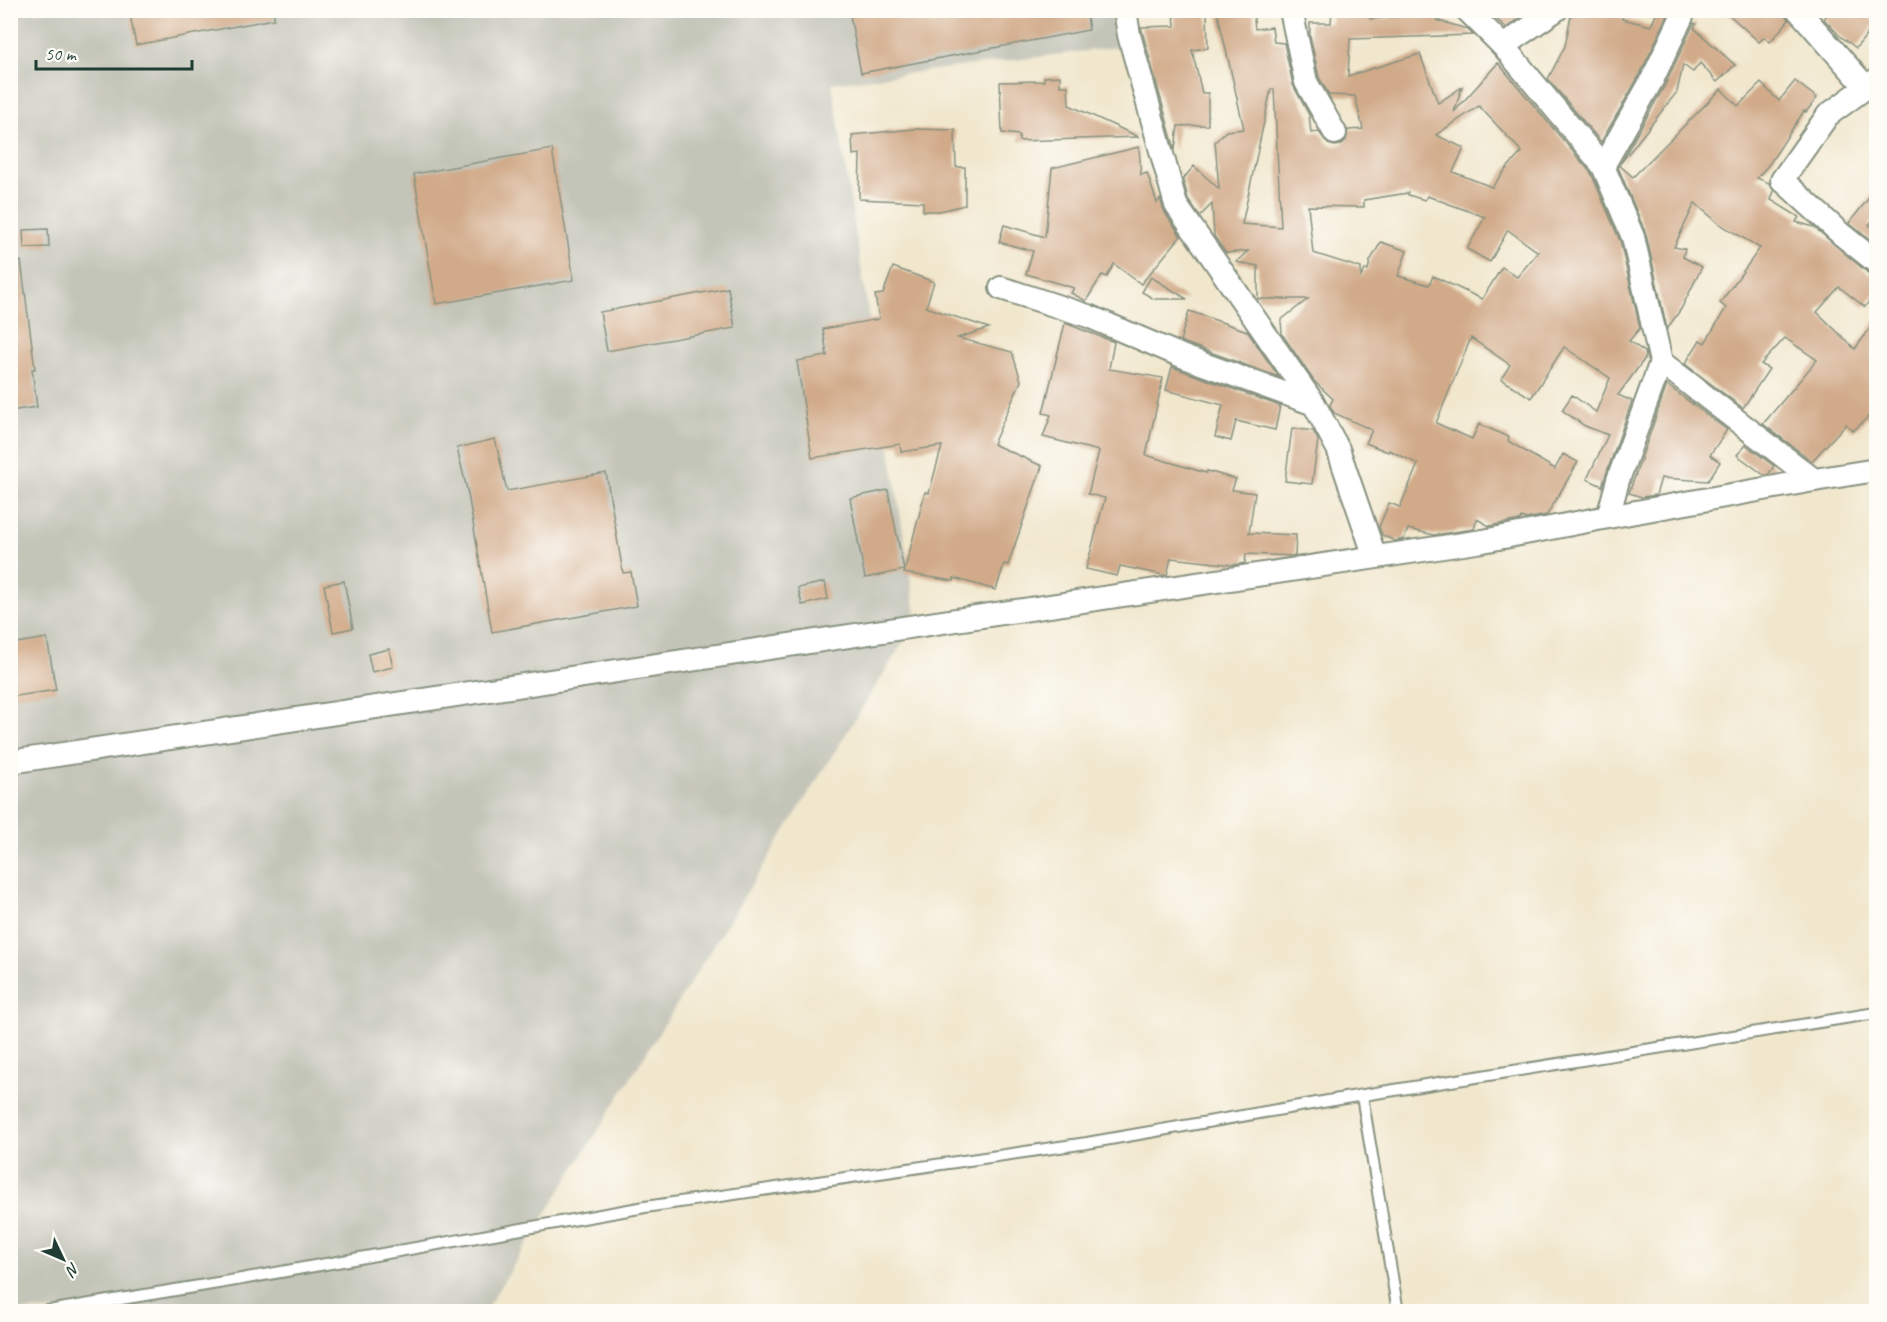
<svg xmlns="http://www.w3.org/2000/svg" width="1887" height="1322" viewBox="0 0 1887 1322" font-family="Caveat,sans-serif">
<rect width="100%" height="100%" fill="#fdfcf7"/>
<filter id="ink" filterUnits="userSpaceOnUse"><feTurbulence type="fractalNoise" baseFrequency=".0167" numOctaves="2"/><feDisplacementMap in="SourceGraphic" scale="12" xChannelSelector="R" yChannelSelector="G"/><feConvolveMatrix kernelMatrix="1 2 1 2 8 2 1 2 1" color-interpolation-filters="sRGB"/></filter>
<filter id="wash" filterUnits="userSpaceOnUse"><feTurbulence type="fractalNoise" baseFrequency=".008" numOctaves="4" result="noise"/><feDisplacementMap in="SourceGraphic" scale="24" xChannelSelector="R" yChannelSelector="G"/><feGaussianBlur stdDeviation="1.35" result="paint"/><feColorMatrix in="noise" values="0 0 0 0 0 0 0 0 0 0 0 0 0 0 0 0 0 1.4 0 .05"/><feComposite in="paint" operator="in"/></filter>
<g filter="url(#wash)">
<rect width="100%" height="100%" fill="#f1e7cd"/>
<!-- industrial -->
<path fill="#c4c5b9" d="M 10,11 L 1111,11 L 1117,47 L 832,83 L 917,620 L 485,1311 L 11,1311 Z"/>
<g id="blocks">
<!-- building -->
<g fill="#d1aa89" fill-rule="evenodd">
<path d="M 129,10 L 274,10 L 274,19 L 136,45 Z"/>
<path d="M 849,10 L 1086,10 L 1089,30 L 861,73 Z"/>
<path d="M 1189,10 L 1207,10 L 1208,48 L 1192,50 L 1202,93 L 1208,93 L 1208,125 L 1178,126 L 1175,150 L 1141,27 L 1175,26 L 1174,14 L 1190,12 Z"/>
<path d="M 1217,10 L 1253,10 L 1255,29 L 1272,27 L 1274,42 L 1284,43 L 1293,85 L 1309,115 L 1311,133 L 1319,132 L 1328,144 L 1335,146 L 1341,145 L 1346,140 L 1348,130 L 1363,129 L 1355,96 L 1329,95 L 1319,77 L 1310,36 L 1310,23 L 1331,23 L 1332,10 L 1370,10 L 1370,19 L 1409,16 L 1410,10 L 1438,10 L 1436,20 L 1467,29 L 1473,35 L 1350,39 L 1348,76 L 1420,54 L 1438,103 L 1462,87 L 1454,112 L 1498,63 L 1591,173 L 1620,241 L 1640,328 L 1629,341 L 1645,352 L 1646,357 L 1618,395 L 1632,401 L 1602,486 L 1587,479 L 1608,435 L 1585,426 L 1562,410 L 1572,395 L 1596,412 L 1610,378 L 1564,347 L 1531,398 L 1501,379 L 1510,365 L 1471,338 L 1436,423 L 1472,439 L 1479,424 L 1509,437 L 1508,441 L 1555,469 L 1563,454 L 1578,462 L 1547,515 L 1526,519 L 1522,517 L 1520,520 L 1489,526 L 1477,519 L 1474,529 L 1434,535 L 1408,529 L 1404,539 L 1395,541 L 1382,535 L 1379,527 L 1389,503 L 1400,507 L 1418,464 L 1389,450 L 1388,452 L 1366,443 L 1372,430 L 1334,413 L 1330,405 L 1333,399 L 1314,381 L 1282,334 L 1281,320 L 1308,299 L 1258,299 L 1258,266 L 1236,262 L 1248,251 L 1226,253 L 1214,236 L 1212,204 L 1200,216 L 1188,199 L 1183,179 L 1194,166 L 1219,189 L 1215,142 L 1226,131 L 1244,129 ZM 1271,89 L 1274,89 L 1281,227 L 1242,224 ZM 1479,106 L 1522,152 L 1507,168 L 1492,187 L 1453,172 L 1464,148 L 1436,135 ZM 1408,193 L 1408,195 L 1425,200 L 1427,196 L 1485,217 L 1467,249 L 1490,262 L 1508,230 L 1538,252 L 1517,277 L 1502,267 L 1482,299 L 1433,276 L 1429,285 L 1398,276 L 1407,251 L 1381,242 L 1370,261 L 1368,270 L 1365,270 L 1361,277 L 1361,268 L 1313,253 L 1308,206 L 1364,207 L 1364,200 Z"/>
<path d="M 1487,10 L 1531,10 L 1506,28 Z"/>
<path d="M 1572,10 L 1624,10 L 1622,19 L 1651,26 L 1658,10 L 1669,13 L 1640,74 L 1601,142 L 1548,79 L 1565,46 Z"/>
<path d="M 1724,10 L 1780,10 L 1789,20 L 1770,42 L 1764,37 L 1759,42 Z"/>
<path d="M 1830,10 L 1860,10 L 1876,23 L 1856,48 L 1839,35 L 1824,19 Z"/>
<path d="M 1694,23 L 1696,24 L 1694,28 L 1735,65 L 1717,82 L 1700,63 L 1693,72 L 1683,65 L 1677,92 L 1620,164 L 1664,87 Z"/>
<path d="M 1060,76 L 1060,86 L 1068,86 L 1069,105 L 1139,137 L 1019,141 L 1019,135 L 1002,133 L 1000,82 L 1044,81 L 1044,77 Z"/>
<path d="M 1795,81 L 1817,98 L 1806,112 L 1804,111 L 1770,163 L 1757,178 L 1769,183 L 1774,191 L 1771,200 L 1799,217 L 1796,222 L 1814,227 L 1868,273 L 1876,275 L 1876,292 L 1865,307 L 1839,287 L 1817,312 L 1855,349 L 1876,320 L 1876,427 L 1868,417 L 1853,431 L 1846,424 L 1812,461 L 1763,424 L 1817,360 L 1785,338 L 1761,364 L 1769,369 L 1743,408 L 1685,364 L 1700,340 L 1705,343 L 1726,308 L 1720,303 L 1760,248 L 1718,223 L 1695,203 L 1674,247 L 1685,249 L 1683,257 L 1702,267 L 1681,309 L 1667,329 L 1646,234 L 1618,167 L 1619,165 L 1633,177 L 1721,89 L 1738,106 L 1761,83 L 1779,101 Z"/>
<path d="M 914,129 L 955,130 L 956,167 L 965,167 L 965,205 L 940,211 L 923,211 L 923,202 L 859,199 L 860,154 L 853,155 L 852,135 Z"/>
<path d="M 1139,147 L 1141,175 L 1147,173 L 1157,203 L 1160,199 L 1165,213 L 1181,236 L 1141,284 L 1114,264 L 1107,277 L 1102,275 L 1086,301 L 1071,293 L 1074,288 L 1026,274 L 1033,251 L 999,242 L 1004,225 L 1045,237 L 1052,168 Z"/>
<path d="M 552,149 L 574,280 L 436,304 L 414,174 Z"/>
<path d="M 1876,189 L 1876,216 L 1869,225 L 1876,231 L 1876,245 L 1849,223 Z"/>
<path d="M 48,229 L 49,247 L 24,248 L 23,230 Z"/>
<path d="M 21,261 L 35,369 L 32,369 L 37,407 L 10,411 L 10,262 Z"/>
<path d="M 893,267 L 934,282 L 926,307 L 989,328 L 958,338 L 1012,352 L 1021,381 L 993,444 L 1042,466 L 1008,565 L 1004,564 L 996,590 L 954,578 L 954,581 L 904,573 L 925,492 L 929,493 L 942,446 L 901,452 L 900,444 L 812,458 L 797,361 L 827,356 L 823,329 L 879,319 L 875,295 L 883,294 Z"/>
<path d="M 1151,277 L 1187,299 L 1154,299 L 1142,292 Z"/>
<path d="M 728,288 L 735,328 L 607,351 L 600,312 Z"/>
<path d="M 1189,311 L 1247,331 L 1279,377 L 1180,341 Z"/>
<path d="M 1065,323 L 1114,342 L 1109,369 L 1163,378 L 1146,455 L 1206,473 L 1207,471 L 1236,479 L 1232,490 L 1255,493 L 1249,533 L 1296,535 L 1295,556 L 1246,554 L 1245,563 L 1234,565 L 1171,558 L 1167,575 L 1163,575 L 1120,566 L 1117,576 L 1086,569 L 1105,498 L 1088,494 L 1099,451 L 1043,437 L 1051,415 L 1043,413 Z"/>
<path d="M 1172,367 L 1280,406 L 1275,430 L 1236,421 L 1231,441 L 1215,437 L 1223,405 L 1166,390 Z"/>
<path d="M 1667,385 L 1727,430 L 1710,455 L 1720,462 L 1708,481 L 1661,478 L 1656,495 L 1642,497 L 1629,493 Z"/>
<path d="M 1292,428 L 1313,431 L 1318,440 L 1312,484 L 1285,481 Z"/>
<path d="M 495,439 L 507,491 L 606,473 L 623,573 L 631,572 L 637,606 L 492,632 L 468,494 L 457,448 Z"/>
<path d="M 1746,445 L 1774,466 L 1768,475 L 1764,475 L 1737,455 Z"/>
<path d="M 888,490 L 904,570 L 865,578 L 850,498 Z"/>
<path d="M 344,581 L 353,628 L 333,632 L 324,585 Z"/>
<path d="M 825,582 L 828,599 L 802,605 L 798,588 Z"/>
<path d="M 47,638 L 56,690 L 10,697 L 10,644 Z"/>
<path d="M 389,649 L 393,667 L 372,672 L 368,654 Z"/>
</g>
</g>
</g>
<g filter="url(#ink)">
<use href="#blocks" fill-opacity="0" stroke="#889280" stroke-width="1.5"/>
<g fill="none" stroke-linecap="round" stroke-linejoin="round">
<!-- service casing -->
<g stroke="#889280" stroke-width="14">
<g id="service">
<path d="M 1362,1096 L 1398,1312"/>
<path d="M 42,1312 L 236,1280 L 645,1207 L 1087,1143 L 1351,1097 L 1876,1013"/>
</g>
</g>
<!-- minor casing -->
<g stroke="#889280" stroke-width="26">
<g id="minor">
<path d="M 1125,10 L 1129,35 L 1176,205 L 1314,404 L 1338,449 L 1375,557"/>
<path d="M 1291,10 L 1306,82 L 1335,133"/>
<path d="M 1798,10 L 1866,87"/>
<path d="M 1503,46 L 1556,10"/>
<path d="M 1876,80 L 1828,115 L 1782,180 L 1841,234 L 1876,262"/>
<path d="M 1603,166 L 1652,80 L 1685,10"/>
<path d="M 1001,288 L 1088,316 L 1184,357 L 1314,404"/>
<path d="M 1661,362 L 1814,480 L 1876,470"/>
<path d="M 1608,517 L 1814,480"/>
<path d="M 10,762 L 1483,541 L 1608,517 L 1618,480 L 1661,362 L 1633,237 L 1603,166 L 1503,46 L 1467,10"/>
</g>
</g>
<!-- service -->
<use href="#service" stroke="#fff" stroke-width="10"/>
<!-- minor -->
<use href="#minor" stroke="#fff" stroke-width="22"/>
</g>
</g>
<!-- margin -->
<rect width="1887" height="1322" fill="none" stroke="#fdfcf7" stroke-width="36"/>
<!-- north arrow -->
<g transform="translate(63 1259) rotate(134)" stroke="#fdfcf7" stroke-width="4.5" paint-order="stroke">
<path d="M0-4.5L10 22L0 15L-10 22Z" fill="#1f3d34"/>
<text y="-9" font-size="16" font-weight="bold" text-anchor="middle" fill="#1f3d34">N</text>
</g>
<!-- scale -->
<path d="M36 60v9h156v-9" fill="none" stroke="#1f3d34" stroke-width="3"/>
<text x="45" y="60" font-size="18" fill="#1f3d34" stroke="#fdfcf7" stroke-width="4.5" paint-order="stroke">50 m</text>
</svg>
